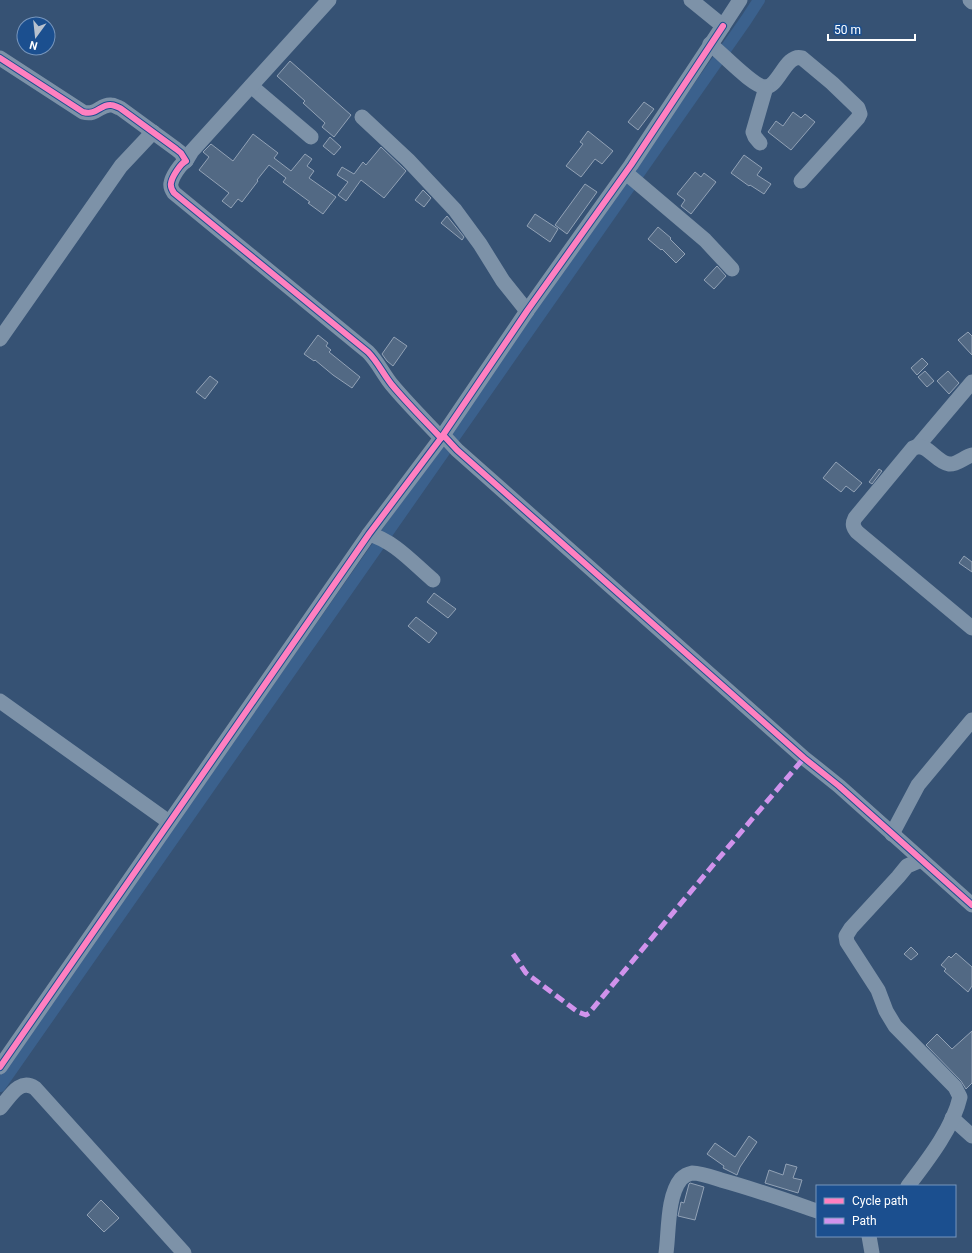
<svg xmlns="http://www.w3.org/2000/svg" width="972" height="1253" viewBox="0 0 972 1253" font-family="Roboto,sans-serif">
<rect width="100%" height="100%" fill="#365274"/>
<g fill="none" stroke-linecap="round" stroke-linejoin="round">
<!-- canal -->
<path stroke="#3b618d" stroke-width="12" d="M 0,1086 L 746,20 L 759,0"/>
</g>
<!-- building -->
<g fill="#526984" stroke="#92a2b6">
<path d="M 290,61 L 351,115 L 334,137 L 322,127 L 325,123 L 303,103 L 305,101 L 277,76 Z"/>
<path d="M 644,102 L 654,109 L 638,130 L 628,122 Z"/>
<path d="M 793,112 L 801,118 L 805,114 L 815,122 L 791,150 L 768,132 L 776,121 L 783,126 Z"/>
<path d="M 588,131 L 613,151 L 602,164 L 595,159 L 581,177 L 566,166 L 583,144 L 580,142 Z"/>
<path d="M 253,134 L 278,153 L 274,158 L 291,171 L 305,154 L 312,159 L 307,166 L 314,171 L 309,178 L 336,197 L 323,214 L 308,203 L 310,202 L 283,182 L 286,178 L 269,165 L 257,180 L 258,181 L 242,202 L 238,199 L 231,208 L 222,201 L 229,193 L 199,170 L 209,157 L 203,152 L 211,144 L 233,161 Z"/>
<path d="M 330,137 L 341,147 L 334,155 L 323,146 Z"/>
<path d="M 381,147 L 406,171 L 384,198 L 361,180 L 346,201 L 338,195 L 348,182 L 337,175 L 342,167 L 354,174 L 363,162 L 366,165 Z"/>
<path d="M 744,155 L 762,168 L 757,175 L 771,184 L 764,194 L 750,185 L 749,186 L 731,173 Z"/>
<path d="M 695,172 L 701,177 L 704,173 L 716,182 L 691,214 L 681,206 L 685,200 L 677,194 Z"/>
<path d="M 585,184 L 597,192 L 567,234 L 555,225 Z"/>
<path d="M 423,190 L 431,198 L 424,207 L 415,200 Z"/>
<path d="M 535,214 L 558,229 L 550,242 L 527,226 Z"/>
<path d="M 447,216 L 464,237 L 462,240 L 441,223 Z"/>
<path d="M 658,227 L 671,238 L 670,239 L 685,254 L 676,263 L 662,249 L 661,250 L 648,239 Z"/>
<path d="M 717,266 L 726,276 L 714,289 L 704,280 Z"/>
<path d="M 968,332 L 972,336 L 972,355 L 958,340 Z"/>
<path d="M 318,335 L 328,343 L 326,346 L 331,350 L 329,352 L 360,377 L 352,388 L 333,375 L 315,360 L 314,361 L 304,354 Z"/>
<path d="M 394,337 L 407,346 L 393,366 L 387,361 L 382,354 Z"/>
<path d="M 922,358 L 928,364 L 917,375 L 911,368 Z"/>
<path d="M 925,371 L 934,381 L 927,387 L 918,377 Z"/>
<path d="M 948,371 L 959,383 L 949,394 L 937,381 Z"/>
<path d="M 210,376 L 218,382 L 205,399 L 196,392 Z"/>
<path d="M 836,462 L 862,483 L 854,492 L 846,486 L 841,492 L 823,478 Z"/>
<path d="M 879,469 L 882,471 L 872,484 L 869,482 Z"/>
<path d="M 964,556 L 972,562 L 972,572 L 959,563 Z"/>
<path d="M 434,593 L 456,609 L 448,618 L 427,602 Z"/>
<path d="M 416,617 L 437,633 L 429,643 L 408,626 Z"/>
<path d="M 911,947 L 918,954 L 911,960 L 904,954 Z"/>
<path d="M 956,953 L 972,967 L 972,986 L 968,992 L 944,971 L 946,969 L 941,965 L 949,956 L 951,958 Z"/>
<path d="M 972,1031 L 972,1083 L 966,1089 L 961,1081 L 926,1045 L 937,1034 L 952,1049 Z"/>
<path d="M 749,1136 L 757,1142 L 740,1167 L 737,1175 L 723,1168 L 724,1166 L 707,1154 L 715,1143 L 735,1157 Z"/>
<path d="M 786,1164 L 797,1167 L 793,1178 L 802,1180 L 798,1193 L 765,1183 L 769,1170 L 783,1175 Z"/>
<path d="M 690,1183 L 704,1187 L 695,1220 L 678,1216 L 681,1202 L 684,1203 L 689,1184 Z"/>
<path d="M 101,1200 L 119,1218 L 104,1232 L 87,1215 Z"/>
</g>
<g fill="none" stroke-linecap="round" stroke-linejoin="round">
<!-- minor -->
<g stroke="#7d92a8" stroke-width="15">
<path d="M 691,0 L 723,26 L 740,0"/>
<path d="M 970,0 L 972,2"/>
<path d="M 710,44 C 721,52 754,88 766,87 C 779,86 786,53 802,58 L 832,83 L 858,108 L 860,114 L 858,118 L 801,181"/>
<path d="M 0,58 L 83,112 C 97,116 100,104 111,105 C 114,105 117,107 120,108 L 176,149 L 181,153 L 186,161 C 180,164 172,177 171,183 C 170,187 172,190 174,193 L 368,352 C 378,362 383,374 392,385 C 407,403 425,421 441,438 L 444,436 L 457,450 L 804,758 L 839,786 L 972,905"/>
<path d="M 251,86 L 311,137"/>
<path d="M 362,117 L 408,160 L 455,210 L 480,244 L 503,281 L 527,311"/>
<path d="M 760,143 L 755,137 L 753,132 L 766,87"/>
<path d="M 186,161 L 192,151 L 329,0"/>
<path d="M 626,173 L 705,240 L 732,269"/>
<path d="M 0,339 L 121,166 L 153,132"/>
<path d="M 917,447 L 972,382"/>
<path d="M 972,455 C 964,457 957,465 949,464 C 935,462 927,441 913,448 L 855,518 C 852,524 853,527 857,532 L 972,628"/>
<path d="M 369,534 C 394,541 413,563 433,580"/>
<path d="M 0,701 L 169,822"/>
<path d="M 892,834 L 918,785 L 972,720"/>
<path d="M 0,1067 L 369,534 L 441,438 L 527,311 L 631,165 L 723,26"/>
<path d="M 0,1108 C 10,1097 19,1078 35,1088 L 184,1253"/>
<path d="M 952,1118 L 972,1136"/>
<path d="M 908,1186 C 927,1161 953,1128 960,1097 L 955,1087 L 895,1026 L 886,1011 L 878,990 L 847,942 L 846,936 L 851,928 L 898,877 L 907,866 L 921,860"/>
<path d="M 869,1236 L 872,1253"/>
<path d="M 666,1253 C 669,1232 667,1196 681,1179 C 684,1176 687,1174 692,1173 C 701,1173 712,1177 721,1180 C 754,1189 785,1200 817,1211"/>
</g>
<!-- quiet -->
<path stroke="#d193ec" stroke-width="5" stroke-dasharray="10 5" stroke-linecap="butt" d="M 513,954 L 526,973 L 578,1012 L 586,1015 L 589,1013 L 719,858 L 804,758"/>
<!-- cycleway casing -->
<g stroke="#1b4f8f" stroke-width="8">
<g id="cycleway">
<path d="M 0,58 L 83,112 C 97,116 100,104 111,105 C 114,105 117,107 120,108 L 176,149 L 181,153 L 186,161 C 180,164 172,177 171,183 C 170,187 172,190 174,193 L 368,352 C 378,362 383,374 392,385 C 407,403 425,421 441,438 L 444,436 L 457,450 L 804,758 L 839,786 L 972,905"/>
<path d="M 0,1067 L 369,534 L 441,438 L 527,311 L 631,165 L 723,26"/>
</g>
</g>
<!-- cycleway -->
<use href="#cycleway" stroke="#ff80c0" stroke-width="6"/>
</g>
<!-- legend -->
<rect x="816" y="1185" width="140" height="52" fill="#1b4f8f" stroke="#7695bc"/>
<rect x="824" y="1198" width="20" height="6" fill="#ff80c0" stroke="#7695bc"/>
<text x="852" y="1205" font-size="12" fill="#ffffff">Cycle path</text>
<rect x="824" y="1218" width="20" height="6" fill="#d193ec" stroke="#7695bc"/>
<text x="852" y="1225" font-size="12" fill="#ffffff">Path</text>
<!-- north arrow -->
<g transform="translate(36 36) rotate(195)"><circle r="19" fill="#1b4f8f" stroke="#7695bc"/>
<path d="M0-3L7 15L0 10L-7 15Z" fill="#b9c2ce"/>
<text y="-6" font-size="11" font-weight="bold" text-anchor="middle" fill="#ffffff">N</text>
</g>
<!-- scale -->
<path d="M828 34v6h87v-6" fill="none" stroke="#ffffff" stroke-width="2"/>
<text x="834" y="34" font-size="12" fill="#ffffff" stroke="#1b4f8f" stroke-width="3" paint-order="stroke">50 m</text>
</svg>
